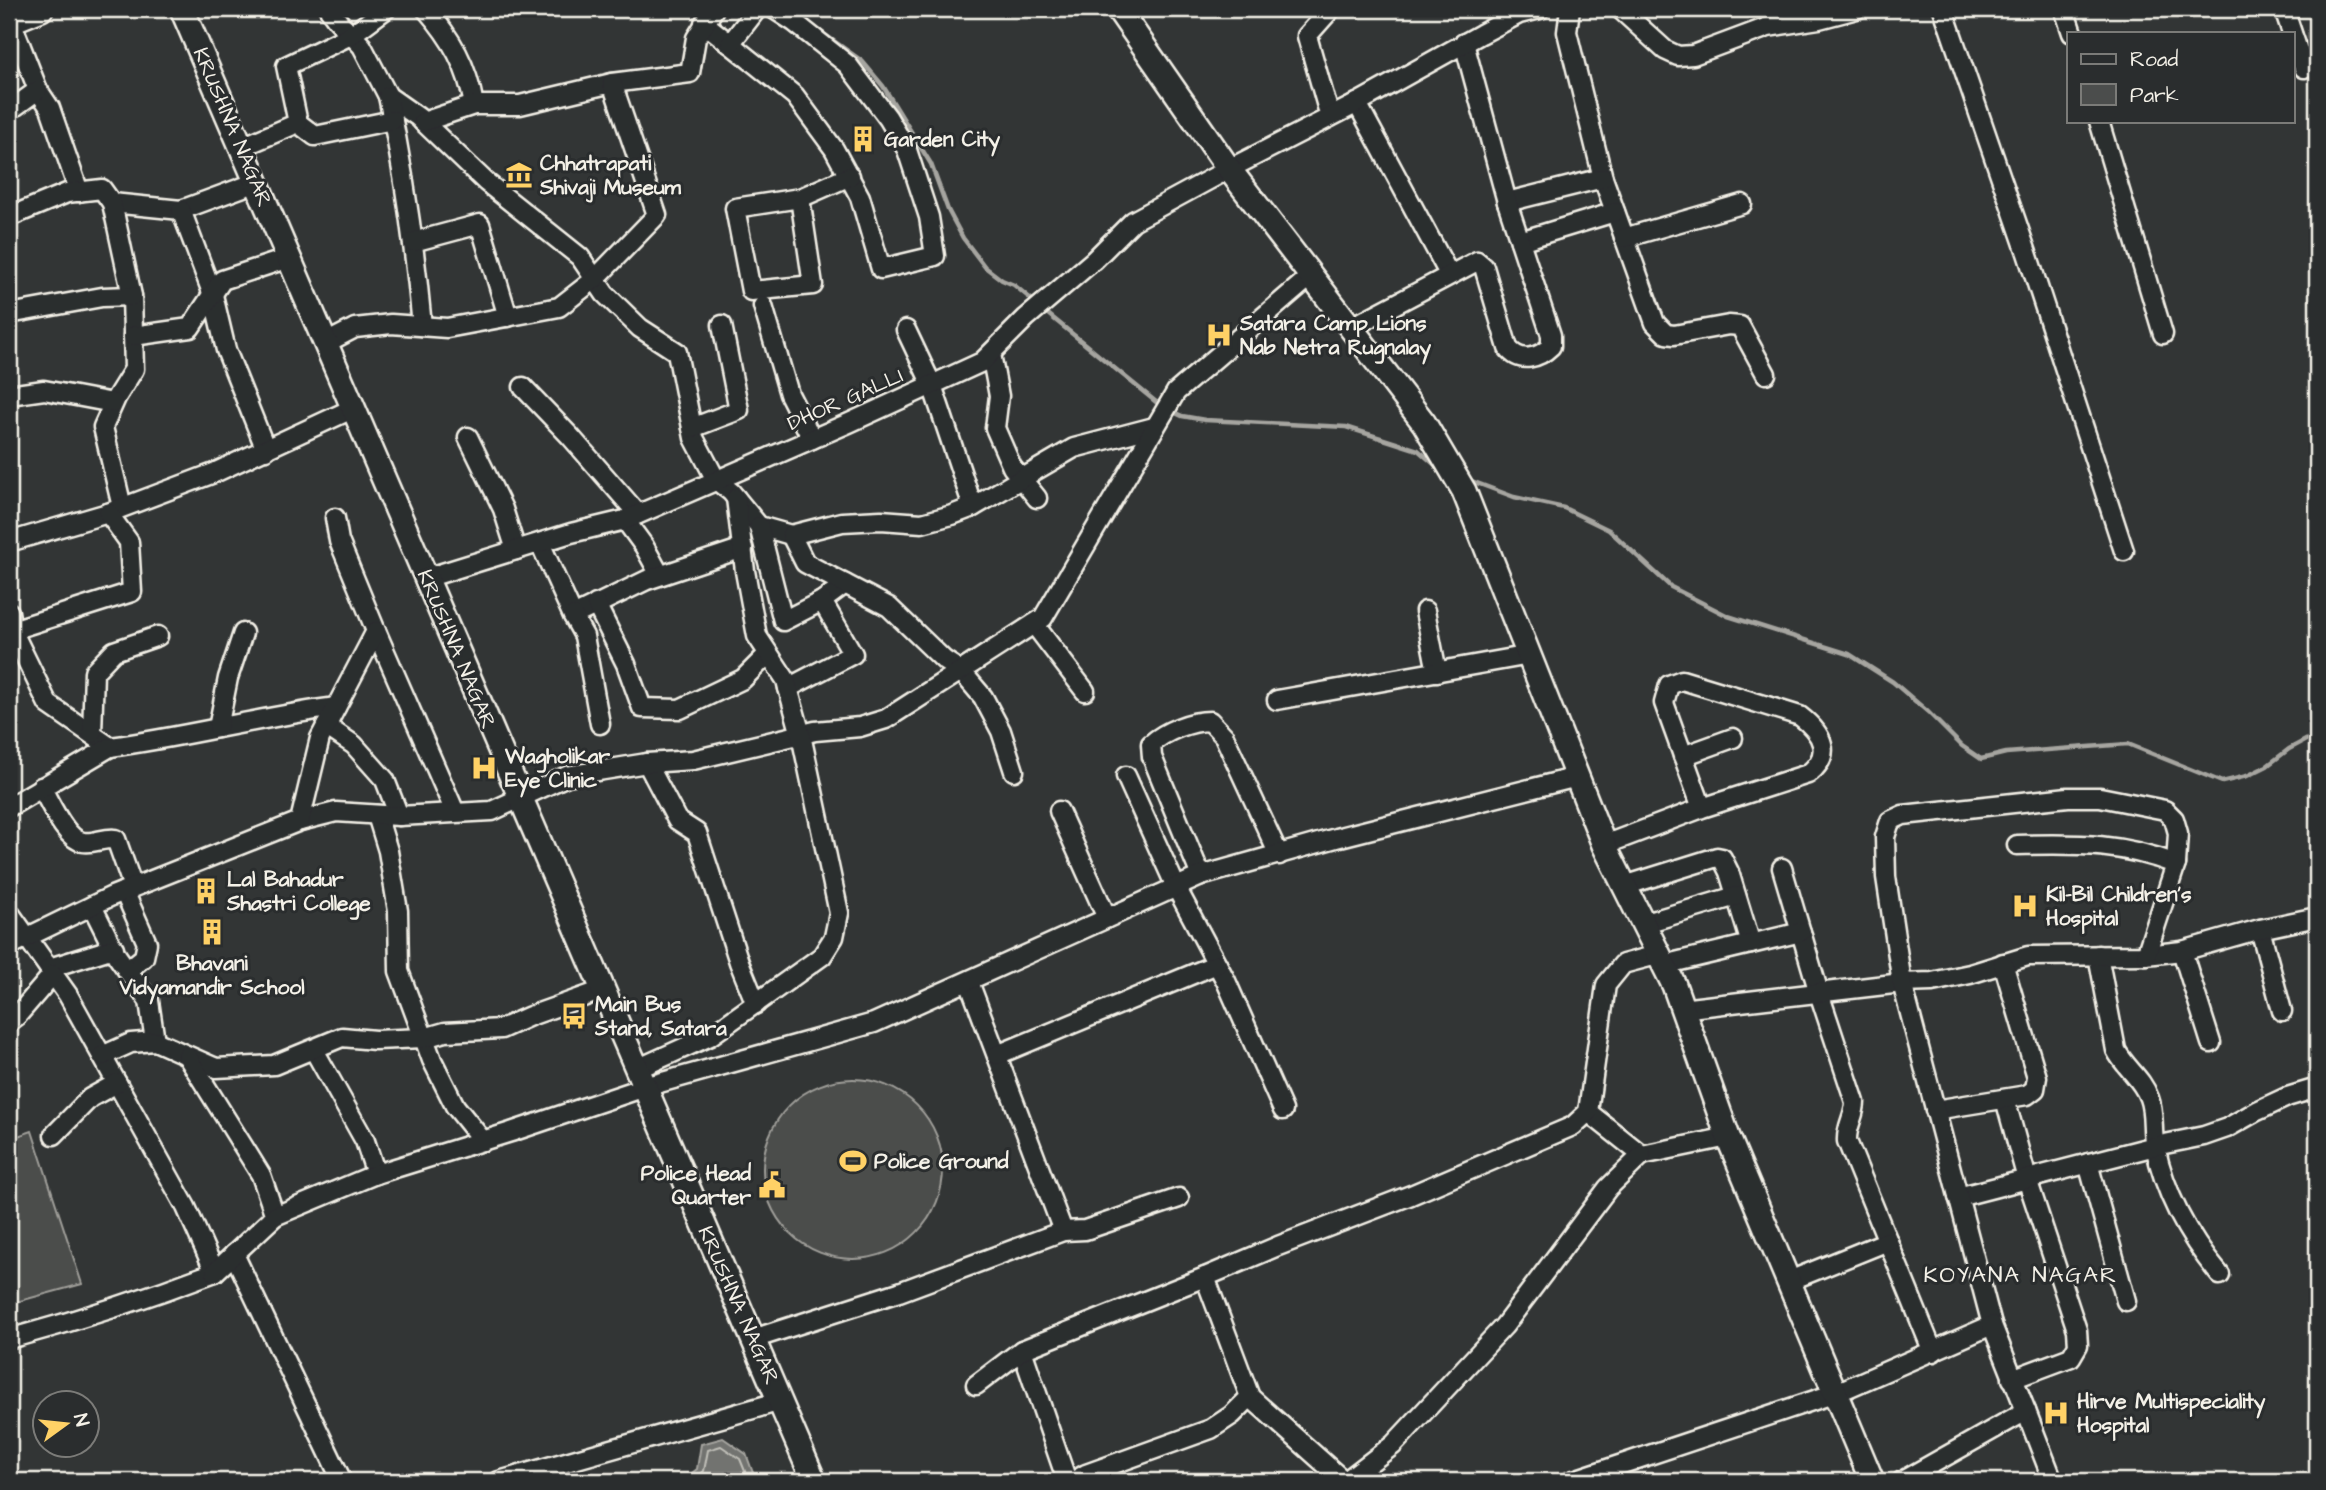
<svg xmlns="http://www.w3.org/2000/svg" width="2326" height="1490" viewBox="0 0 2326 1490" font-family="'Architects Daughter',sans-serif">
<rect width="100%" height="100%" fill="#323535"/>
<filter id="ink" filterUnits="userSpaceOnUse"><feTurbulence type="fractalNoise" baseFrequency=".0143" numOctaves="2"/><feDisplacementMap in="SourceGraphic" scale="14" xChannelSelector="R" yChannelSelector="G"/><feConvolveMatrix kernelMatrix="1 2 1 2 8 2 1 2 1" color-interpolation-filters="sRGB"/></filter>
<g filter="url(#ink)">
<!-- green -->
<g fill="#4b4d4c" stroke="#a09f9a" stroke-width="2">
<circle cx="853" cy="1169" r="90"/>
<path d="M 32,1131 L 82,1284 L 9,1304 L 9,1139 Z"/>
</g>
<!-- water -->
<path fill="#727370" stroke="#a6a5a0" stroke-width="2" d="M 723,1438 L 746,1454 L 756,1481 L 682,1481 L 697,1469 L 701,1444 Z"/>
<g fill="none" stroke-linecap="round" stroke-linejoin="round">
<!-- shore -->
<path stroke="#c0bfb8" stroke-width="2" d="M 693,1481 L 704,1471 L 708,1450 L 721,1446 L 740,1459 L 749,1481"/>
<!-- stream -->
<g stroke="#a6a5a0" stroke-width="4.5">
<path d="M 807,22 L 862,61 L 883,86 L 931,164 L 948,210 L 963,238 L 985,267 L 1002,280 L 1014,285 L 1037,304"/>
<path d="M 1043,310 L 1161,406"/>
<path d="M 1169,410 L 1182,416 L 1205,420 L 1346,427 L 1418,450 L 1441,470"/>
<path d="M 1469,480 L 1514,497 L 1564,508 L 1609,530 L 1671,587 L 1728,616 L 1849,654 L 1893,682 L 1928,712 L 1962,746 L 1981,759 L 2006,753 L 2128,744 L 2222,782 L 2247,776 L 2267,766 L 2289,749 L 2317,734"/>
</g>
<!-- minor casing -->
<g stroke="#f4f1e8" stroke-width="23">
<g id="minor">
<path d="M 329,9 L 337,20 L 362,46 L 388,96 L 418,117 L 486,182 L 580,257 L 605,294 L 640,328 L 677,352 L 694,438 L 716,480 L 731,492 L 759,526 L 791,535"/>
<path d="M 426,9 C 452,39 467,65 474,105"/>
<path d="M 1570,9 L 1567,32 L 1603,178 L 1655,323 L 1666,334 L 1674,335 L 1729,325 L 1740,326 L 1766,374"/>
<path d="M 1620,9 L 1665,50 L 1678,56 L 1693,55 L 1768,27 L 1819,19 L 1857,9"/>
<path d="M 1943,9 L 2027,253 L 2124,551"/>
<path d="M 2064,9 L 2072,33"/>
<path d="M 2284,9 L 2292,33"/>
<path d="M 11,21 L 38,90 L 50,108 L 79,192"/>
<path d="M 704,23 L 795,96 L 834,149 L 860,197 L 881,269 L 935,256 L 929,217 L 907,150 L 888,118 L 848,65 L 794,22 L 774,9"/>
<path d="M 2293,36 L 2304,68"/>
<path d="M 730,44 L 757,9"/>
<path d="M 388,96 C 404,172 415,249 422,326"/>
<path d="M 1357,103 L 1449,274"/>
<path d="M 9,111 L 38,90"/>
<path d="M 1330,117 L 1307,36 L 1331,9"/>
<path d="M 2099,121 L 2163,334"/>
<path d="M 423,122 L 474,105 L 520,105 L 612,83 L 690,73 L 696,38 L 714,9"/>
<path d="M 298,123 L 315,136 L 393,120"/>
<path d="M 242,147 L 298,123 L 286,66 L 351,35 L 386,9"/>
<path d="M 800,198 L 735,208 L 751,291 L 813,285 L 800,198 L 850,176"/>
<path d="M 1507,202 L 1603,178"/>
<path d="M 112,203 L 181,210 L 257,182"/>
<path d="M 181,210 L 213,295 L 226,350 L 266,450"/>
<path d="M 9,217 L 67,193 L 102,189 L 112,203 L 132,296 L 134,369 L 116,398 L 103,427 L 122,507"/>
<path d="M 1624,238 L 1742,204"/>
<path d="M 1520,241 L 1615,212"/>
<path d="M 413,242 L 480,224 L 508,317"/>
<path d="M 763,306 L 789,394 L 812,439"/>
<path d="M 9,314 L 102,297 L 132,296"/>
<path d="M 1352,327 L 1477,261 L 1484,267 L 1508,348 C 1520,364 1539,358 1551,346 L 1551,335 L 1507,202 L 1464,43"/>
<path d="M 906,330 L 932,385 L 973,507"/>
<path d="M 133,336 L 190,328 L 222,280 L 289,258"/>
<path d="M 326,343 L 355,328 L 391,324 L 447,328 L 559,307 L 595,279 L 657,215 L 612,83"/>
<path d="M 991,354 L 999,396 L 995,428 L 1012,467 L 1037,498"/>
<path d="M 523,387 L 570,436 L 638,514"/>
<path d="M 9,395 L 44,390 L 113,403"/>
<path d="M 692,428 L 739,410 L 722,325"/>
<path d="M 468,437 L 503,509 L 516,550"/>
<path d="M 335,518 L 339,541 L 376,631 L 455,812"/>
<path d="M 625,520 L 644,546 L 660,575"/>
<path d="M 759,526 L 783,621 L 822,601 L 845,584"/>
<path d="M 9,542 L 108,513 L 214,473 L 354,408"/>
<path d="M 540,543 L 573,616 L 647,580 L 743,548"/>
<path d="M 426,578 L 571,533 L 625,520 L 849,423 L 982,362 L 1026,318 L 1094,260 L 1133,221 L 1229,169 L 1350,107 L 1481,34 L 1519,14 L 1540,9"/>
<path d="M 596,604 L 626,664 L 642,708 L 680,709 L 743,679 L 768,654"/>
<path d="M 1425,611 L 1437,672"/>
<path d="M 9,612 L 12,630 L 48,704 L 110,747 C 186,737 260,717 336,707"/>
<path d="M 573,616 L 584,636 L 600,724"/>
<path d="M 1034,624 L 1085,691"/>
<path d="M 9,631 L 132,592 L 129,542 L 108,513"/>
<path d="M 788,688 L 853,654 L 822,601"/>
<path d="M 1277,700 L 1530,655"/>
<path d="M 326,726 L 354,745 L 385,780 L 399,816"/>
<path d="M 218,728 L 228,678 L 243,633"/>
<path d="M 92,734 L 94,672 L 114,651 L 158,636"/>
<path d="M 1683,756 L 1733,738"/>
<path d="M 647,763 L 677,820 L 697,833 L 739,962 L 756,1004"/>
<path d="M 1014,771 L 1001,731 L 983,697 L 961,671 L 944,660 L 889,607 L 805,563 L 791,535 L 842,522 L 881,520 L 922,523 L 952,515 L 973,507 L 1074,448 L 1154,427"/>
<path d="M 1126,776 L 1176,887 L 1226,981 L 1283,1110"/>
<path d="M 41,787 C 50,802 65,839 83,842 C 94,844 105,837 116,839 L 133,887"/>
<path d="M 9,807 L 110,747"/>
<path d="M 1059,811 L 1107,918"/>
<path d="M 377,815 L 388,851 L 398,911 L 399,971 L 432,1060 L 455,1106 L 483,1141"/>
<path d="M 300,821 L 336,812 L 399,816 L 492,811 L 567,776 L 647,763 L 693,760 L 815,731 L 860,727 L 886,719 L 1043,618 L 1176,392 L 1312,275"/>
<path d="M 1604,845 L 1702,808 L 1808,774 C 1834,754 1822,733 1800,716 L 1682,680 L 1669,685 L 1664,703 L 1702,808"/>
<path d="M 2017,845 C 2078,844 2117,842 2176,864"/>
<path d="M 1782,868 L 1819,993 L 1855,1102 C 1855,1116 1846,1126 1847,1141 L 1933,1352"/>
<path d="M 1201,876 L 1152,757 L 1151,744 C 1165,731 1191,721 1210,721 L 1224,736 L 1279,855"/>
<path d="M 1624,886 L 1717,857 L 1722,858 L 1729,872 L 1751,944"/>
<path d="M 124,891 L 147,943 L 144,957 L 128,970"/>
<path d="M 92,906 L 117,956 L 149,1001 L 155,1041"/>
<path d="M 9,912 L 68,995 L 186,1207 L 215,1272 C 147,1298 79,1320 9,1339"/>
<path d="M 1642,924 L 1736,896"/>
<path d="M 2260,929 L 2282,1011"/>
<path d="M 9,946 L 112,896 L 300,821 L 320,738 L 376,631"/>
<path d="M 2182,951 L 2211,1043"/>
<path d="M 2098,955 L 2116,1050 C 2125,1068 2142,1078 2149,1098 C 2155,1114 2151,1130 2155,1146 C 2165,1194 2189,1238 2220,1275"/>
<path d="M 1663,965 L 1801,932"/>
<path d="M 49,968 L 114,948"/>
<path d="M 969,982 L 1063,1231"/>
<path d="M 1681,1009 L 1902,983 L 1932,982 L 1970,974 L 2028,956 L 2146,955 L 2182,951 L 2260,929 L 2317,917"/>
<path d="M 9,1022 L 17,1016 L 53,974"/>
<path d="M 314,1050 L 365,1141 L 376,1174"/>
<path d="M 997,1055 L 1217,964"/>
<path d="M 102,1056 L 131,1043 L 155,1041 L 216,1068 L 274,1065 L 342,1037 L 375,1040 L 424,1038 L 445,1032 L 501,1029 L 530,1016 L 603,990"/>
<path d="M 187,1056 L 261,1175 L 275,1216"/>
<path d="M 637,1069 L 710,1036 L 822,956 L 834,937 L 839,913 L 801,735 L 788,688 L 786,680 L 757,636 L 745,571 L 736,498"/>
<path d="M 2005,1099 L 2027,1179 L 2077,1330 L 2078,1345 L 2071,1357 L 2012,1379"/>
<path d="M 1935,1110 L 2027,1095 L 2035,1089 L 2037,1077 L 2003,963"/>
<path d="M 1588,1112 L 1642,1155 L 1728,1137"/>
<path d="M 54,1135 L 90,1098 L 117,1083"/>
<path d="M 2088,1163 L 2126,1301"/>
<path d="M 1958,1197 L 2155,1146 L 2204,1136 L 2227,1128 L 2257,1111 L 2287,1097 L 2317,1088"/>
<path d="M 234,1254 L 342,1481"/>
<path d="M 215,1272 L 275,1216 L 376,1174 L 511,1132 L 645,1087 L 874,1023 L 1201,876 L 1336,838 L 1577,777"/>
<path d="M 1789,1281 L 1888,1241"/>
<path d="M 753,1339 L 899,1292 L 1063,1231 L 1085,1230 L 1179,1198"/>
<path d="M 1022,1350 L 1067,1481"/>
<path d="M 976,1385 L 1022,1350 L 1205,1277 L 1278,1246 L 1411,1195 L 1573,1126 L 1588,1112 L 1606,985 L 1623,964 L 1657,955"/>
<path d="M 1250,1397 L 1344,1481"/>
<path d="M 2026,1411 L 2053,1481"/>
<path d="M 499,1481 L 781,1401"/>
<path d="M 1074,1481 L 1086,1474 L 1211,1429 L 1232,1415 L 1250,1397 L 1205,1277"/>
<path d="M 1346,1481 L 1393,1445 L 1504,1326 L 1608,1188 L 1642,1155"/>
<path d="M 1571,1481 L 1836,1393 L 1992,1325 L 1902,983 L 1886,877 L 1885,837 L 1890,821 L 1903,815 L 2068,797 L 2100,797 L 2165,810 L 2174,819 L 2178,833 L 2176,864 L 2146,955"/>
<path d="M 1902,1481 L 2026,1411 L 1992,1325"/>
</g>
</g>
<!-- major casing -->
<g stroke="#f4f1e8" stroke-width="28">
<g id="major">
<path d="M 182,9 L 814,1481"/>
<path d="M 1118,9 L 1229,169 L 1424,423 L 1464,491 L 1604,845 L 1674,985 L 1728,1137 L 1872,1481"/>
<path d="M 9,22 L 41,9"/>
</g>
</g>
<!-- minor -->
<use href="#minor" stroke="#2a2d2e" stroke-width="18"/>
<!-- major -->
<use href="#major" stroke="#2a2d2e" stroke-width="23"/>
</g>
</g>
<!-- icons -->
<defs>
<g id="building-bare" transform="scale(2.1)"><path d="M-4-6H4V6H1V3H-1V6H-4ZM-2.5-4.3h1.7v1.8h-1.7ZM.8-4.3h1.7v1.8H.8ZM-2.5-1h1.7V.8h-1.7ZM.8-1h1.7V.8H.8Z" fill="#ffd166" stroke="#2a2d2e" stroke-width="2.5" paint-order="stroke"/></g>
<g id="museum-bare" transform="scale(2.1)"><path d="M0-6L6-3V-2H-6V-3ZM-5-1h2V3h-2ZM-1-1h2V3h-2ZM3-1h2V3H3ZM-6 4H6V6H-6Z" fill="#ffd166" stroke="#2a2d2e" stroke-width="2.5" paint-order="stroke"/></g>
<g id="hospital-bare" transform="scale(2.1)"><path d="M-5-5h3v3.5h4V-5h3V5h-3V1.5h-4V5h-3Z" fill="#ffd166" stroke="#2a2d2e" stroke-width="2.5" paint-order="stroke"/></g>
<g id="bus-bare" transform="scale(2.1)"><path d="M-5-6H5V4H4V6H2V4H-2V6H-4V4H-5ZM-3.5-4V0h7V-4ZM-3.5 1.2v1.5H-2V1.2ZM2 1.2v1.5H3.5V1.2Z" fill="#ffd166" stroke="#2a2d2e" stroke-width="2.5" paint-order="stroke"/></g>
<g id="stadium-bare" transform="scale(2.1)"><path d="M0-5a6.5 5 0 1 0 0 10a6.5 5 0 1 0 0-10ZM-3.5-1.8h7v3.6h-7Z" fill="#ffd166" stroke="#2a2d2e" stroke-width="2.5" paint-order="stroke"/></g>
<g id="civic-bare" transform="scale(2.1)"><path d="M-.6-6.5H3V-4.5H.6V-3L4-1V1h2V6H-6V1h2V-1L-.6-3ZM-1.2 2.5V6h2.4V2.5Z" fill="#ffd166" stroke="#2a2d2e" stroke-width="2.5" paint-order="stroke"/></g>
</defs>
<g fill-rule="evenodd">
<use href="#building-bare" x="863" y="139"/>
<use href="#museum-bare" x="519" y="175"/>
<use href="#hospital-bare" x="1219" y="335"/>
<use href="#hospital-bare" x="484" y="768"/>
<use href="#building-bare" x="206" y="891"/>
<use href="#hospital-bare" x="2025" y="906"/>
<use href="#building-bare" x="212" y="932"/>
<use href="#bus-bare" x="574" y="1016"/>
<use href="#stadium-bare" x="853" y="1161"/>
<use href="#civic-bare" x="772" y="1185"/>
<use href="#hospital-bare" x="2056" y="1413"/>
</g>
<g text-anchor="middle" stroke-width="6" stroke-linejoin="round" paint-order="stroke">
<!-- street labels -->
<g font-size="21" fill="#f4f1e8" stroke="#2a2d2e">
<text transform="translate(233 127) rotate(67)" y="7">KRUSHNA NAGAR</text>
<text transform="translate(845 399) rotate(-24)" y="7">DHOR GALLI</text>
<text transform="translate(457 649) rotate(67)" y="7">KRUSHNA NAGAR</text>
<text transform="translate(739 1305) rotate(66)" y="7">KRUSHNA NAGAR</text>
</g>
<!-- poi labels -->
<g font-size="21" font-weight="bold" fill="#f4f1e8" stroke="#2a2d2e" text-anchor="start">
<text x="884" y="146">Garden City</text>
<text x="540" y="170">Chhatrapati<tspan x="540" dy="24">Shivaji Museum</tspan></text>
<text x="1240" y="330">Satara Camp Lions<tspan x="1240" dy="24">Nab Netra Rugnalay</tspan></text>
<text x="505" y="763">Wagholikar<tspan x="505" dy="24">Eye Clinic</tspan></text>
<text x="227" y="886">Lal Bahadur<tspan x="227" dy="24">Shastri College</tspan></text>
<text x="2046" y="901">Kil-Bil Children's<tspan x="2046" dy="24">Hospital</tspan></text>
<text x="212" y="970" text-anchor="middle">Bhavani<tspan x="212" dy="24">Vidyamandir School</tspan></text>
<text x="595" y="1011">Main Bus<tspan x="595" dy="24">Stand, Satara</tspan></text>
<text x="874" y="1168">Police Ground</text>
<text x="751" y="1180" text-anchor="end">Police Head<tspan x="751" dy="24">Quarter</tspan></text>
<text x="2077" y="1408">Hirve Multispeciality<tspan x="2077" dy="24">Hospital</tspan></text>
</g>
<!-- neighbourhood labels -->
<g font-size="23" letter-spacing="2" fill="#f4f1e8" stroke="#2a2d2e">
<text x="2021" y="1282">KOYANA NAGAR</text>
</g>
</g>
<!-- margin -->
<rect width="2326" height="1490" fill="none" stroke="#2a2d2e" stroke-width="35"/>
<rect x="18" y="18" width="2291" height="1455" fill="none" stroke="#f4f1e8" stroke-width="2.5" filter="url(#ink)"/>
<!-- legend -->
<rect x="2067" y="32" width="228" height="91" fill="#2a2d2e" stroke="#7b7b78" stroke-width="2"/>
<rect x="2081" y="54" width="35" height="10" fill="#2a2d2e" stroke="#7b7b78" stroke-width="2"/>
<text x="2130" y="66" font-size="21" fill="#f4f1e8">Road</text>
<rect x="2081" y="84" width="35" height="21" fill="#4b4d4c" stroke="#7b7b78" stroke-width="2"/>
<text x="2130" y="102" font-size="21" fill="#f4f1e8">Park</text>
<!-- north arrow -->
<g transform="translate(66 1424) rotate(75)"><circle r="33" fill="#2a2d2e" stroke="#7b7b78" stroke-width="2"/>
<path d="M0-5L12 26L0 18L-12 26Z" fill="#ffd166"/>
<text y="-10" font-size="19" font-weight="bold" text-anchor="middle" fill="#f4f1e8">N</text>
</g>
</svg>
